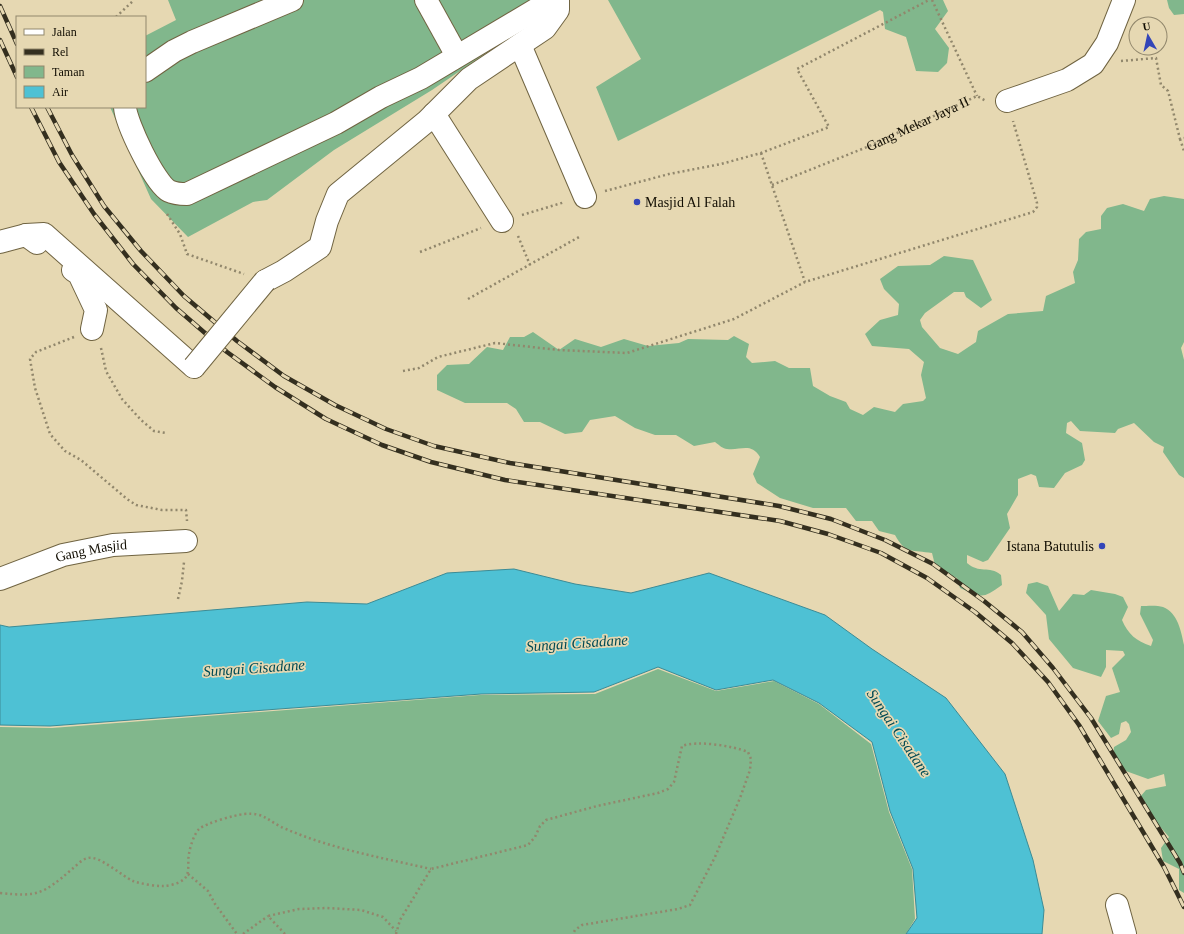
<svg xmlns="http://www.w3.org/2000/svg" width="1184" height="934" viewBox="0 0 1184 934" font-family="'Times New Roman',serif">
<rect width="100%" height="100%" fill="#e6d8b2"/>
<!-- green -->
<g fill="#81b78c">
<path d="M 168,0 L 544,0 L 548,11 L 432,90 L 334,150 L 267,200 L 253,202 L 188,237 L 151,199 L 110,107 L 145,107 L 145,36 L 176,20 Z"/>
<path d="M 608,0 L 943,0 L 948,11 L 935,29 L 949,48 L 947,63 L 938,72 L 916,71 L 906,37 L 885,29 L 883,12 L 880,10 L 618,141 L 596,87 L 641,59 Z"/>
<path d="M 1167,0 L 1184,0 L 1184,14 L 1174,15 L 1169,8 Z"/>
<path d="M 1164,196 L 1184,199 L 1184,342 L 1181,348 L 1184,360 L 1184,478 L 1179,475 L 1163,452 L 1164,447 L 1154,442 L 1134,423 L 1118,429 L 1115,433 L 1080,431 L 1071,421 L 1067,423 L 1066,433 L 1082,443 L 1085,460 L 1082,465 L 1065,473 L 1054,488 L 1039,487 L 1036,476 L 1031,474 L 1018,479 L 1018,495 L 1007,514 L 1010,528 L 988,560 L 983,562 L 967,555 L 967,563 C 979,574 989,565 1001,575 L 1002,585 C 982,599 983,598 960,588 L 957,578 L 936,569 L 932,553 C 913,550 905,554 895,535 L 879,531 L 872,521 L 856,521 L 846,508 L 813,508 L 780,498 L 757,483 L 753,474 L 760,457 C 751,442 740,451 727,449 C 723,449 719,445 715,442 L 694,446 L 676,435 L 655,435 L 635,428 L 615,416 L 590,420 L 582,432 L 565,434 L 540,422 L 524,422 L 516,409 L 507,403 L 465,403 L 437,390 L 437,375 L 447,365 L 469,364 L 487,347 L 503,350 L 510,337 L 524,337 L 533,332 L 559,350 L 575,339 L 601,347 L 624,339 L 648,346 L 679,343 L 688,339 L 728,340 L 734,336 L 749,344 L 746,357 L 752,363 L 775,361 L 789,368 L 810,368 L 813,386 L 830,396 L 846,402 L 850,409 L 863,415 L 874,407 L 895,412 L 903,404 L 923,401 L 926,398 L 921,375 L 924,362 L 909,349 L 872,346 L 865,334 L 880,320 L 898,315 L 899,304 L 884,289 L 880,279 L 898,266 L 930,265 L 944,256 L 973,260 L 992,300 L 981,308 L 966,297 L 964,292 L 954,292 L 925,313 L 920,320 L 922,327 L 940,348 L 958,354 L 976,342 L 978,331 L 1008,314 L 1043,311 L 1046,296 L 1075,283 L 1073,272 L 1078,260 L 1079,239 L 1086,232 L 1101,229 L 1101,216 L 1107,208 L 1123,204 L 1144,211 L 1150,199 Z"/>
<path d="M 1037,582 L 1048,586 L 1059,611 L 1073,594 L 1084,595 L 1091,590 L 1115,594 L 1123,597 L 1128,607 L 1122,620 C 1128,634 1136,641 1151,646 L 1153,640 L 1140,614 L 1141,606 C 1147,606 1157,605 1163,607 C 1178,613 1181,631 1184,645 L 1184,893 L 1179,890 L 1179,869 L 1163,861 L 1161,848 L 1169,837 L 1145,809 L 1140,797 L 1146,790 L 1166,786 L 1164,774 L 1148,779 L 1123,770 L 1113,756 L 1114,747 L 1126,740 L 1131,732 L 1129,724 L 1126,721 L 1121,723 L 1119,734 L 1111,738 L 1098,721 L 1106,696 L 1120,692 L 1112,668 L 1125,655 L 1123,651 L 1106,650 L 1106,667 L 1101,677 L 1073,668 L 1049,639 L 1046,615 L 1026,593 L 1028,584 Z"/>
<path d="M 658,669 L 716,691 L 774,681 L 819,704 L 871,744 L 889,812 L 912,869 L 915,919 L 906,934 L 0,934 L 0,727 L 52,728 L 480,695 L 595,694 Z"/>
</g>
<!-- water -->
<path fill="#4ec1d4" stroke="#3c8b95" d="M 514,569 L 575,584 L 631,593 L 709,573 L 825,615 L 872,649 L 946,698 L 1005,774 L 1033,860 L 1044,910 L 1042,934 L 906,934 L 917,918 L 913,869 L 890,811 L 872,742 L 819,703 L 773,680 L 716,690 L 658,667 L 594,692 L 481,694 L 50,726 L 0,725 L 0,625 L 9,627 L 307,602 L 367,604 L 447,573 Z"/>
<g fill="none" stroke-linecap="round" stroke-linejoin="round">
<!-- minor casing -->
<g stroke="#706442" stroke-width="24">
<g id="minor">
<path d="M 426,0 L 457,56"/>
<path d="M 520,45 L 585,197"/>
<path d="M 145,71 L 174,51 L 192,42 L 292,0"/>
<path d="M 1007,101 L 1067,80 L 1093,64 L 1107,43 L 1124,0"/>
<path d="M 125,107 C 126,123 155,184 169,191 C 175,194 181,194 187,194 L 336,123 L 381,97 L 421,78 L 547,3"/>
<path d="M 434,114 L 502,221"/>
<path d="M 26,235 L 44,234 L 194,367"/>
<path d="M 0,242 L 26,235 L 37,243"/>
<path d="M 73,270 L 79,274 L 96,310 L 92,329"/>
<path d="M 265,281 L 284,271 L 320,247 L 327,221 L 338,194 L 427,121 L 469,79 L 545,28 L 558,10 L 558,0"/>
<path id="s2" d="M 0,579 L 63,555 L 113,545 L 186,541"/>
<path d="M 1117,905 L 1125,934"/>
</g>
</g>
<!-- path -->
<g stroke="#91876c" stroke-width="2.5" stroke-dasharray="2 3" stroke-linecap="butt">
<path d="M 932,0 L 977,96"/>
<path d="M 116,17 L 134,0"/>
<path d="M 1121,61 L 1156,58 L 1161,85 L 1168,91 L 1180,139 L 1184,138"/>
<path d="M 1180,139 L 1184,151"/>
<path d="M 761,153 L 805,282"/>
<path id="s1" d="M 772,185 L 867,147 L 977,96 L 986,101"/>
<path d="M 605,191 L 669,174 L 721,164 L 761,153 L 829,127 L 797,69 L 929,0"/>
<path d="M 167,214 L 180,234 L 187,254 L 244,274"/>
<path d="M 522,215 L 565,202"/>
<path d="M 518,236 L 530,265"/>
<path d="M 420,252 L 481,228"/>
<path d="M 468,299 L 579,237"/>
<path d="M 74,337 L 36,352 L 30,359 L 35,388 L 50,434 L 65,451 L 81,460 L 127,499 L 136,505 L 162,510 L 186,510 L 187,521"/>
<path d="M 101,348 L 106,371 L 122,399 L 141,420 L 154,431 L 166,433"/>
<path d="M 403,371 L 419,368 L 438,357 L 495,343 L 559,350 L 627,353 L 734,319 L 805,282 L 1033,212 L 1037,207 L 1037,203 L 1013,121"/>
<path d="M 178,599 L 182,581 L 184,562"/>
<path d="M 188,874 L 208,891 L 215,904 L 237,934"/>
<path d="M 0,893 C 38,897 43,894 71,870 C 76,866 82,859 88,858 C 99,855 122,876 133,881 C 142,884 154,886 163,886 C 169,886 177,884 183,880 C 191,874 187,863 189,854 C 190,847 194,834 199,829 C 206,823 235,815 244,814 C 266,812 268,822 286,829 C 332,849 383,858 431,869"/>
<path d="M 243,934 L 268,916"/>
<path d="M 285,934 L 268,916 L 299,909 L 327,908 L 361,910 L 383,917 L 396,931"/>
<path d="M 396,934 L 400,920 L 431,869 L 528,845 L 535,837 L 540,826 L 546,820 L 597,806 L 658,793 L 668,789 L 674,782 L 682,746 C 697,740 733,746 748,752 L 751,759 L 750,770 L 740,798 L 715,857 L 690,905 L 678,909 L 582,925 L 575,930 L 573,934"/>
</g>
<!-- minor -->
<use href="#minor" stroke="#fff" stroke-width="22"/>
<!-- rail casing -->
<g stroke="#342f1f" stroke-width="4.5">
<g id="rail">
<path d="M 0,6 L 17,44"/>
<path d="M 0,40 L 17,77"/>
<path d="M 31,107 L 59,162 L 94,214 L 133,264 L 176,308 L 227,352 L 275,387 L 326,419 L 382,445 L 431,462 L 505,480 L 780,521 L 828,534 L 881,553 L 927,578 L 975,612 L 1012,643 L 1048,682 L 1079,725 L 1164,867 L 1184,907"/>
<path d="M 47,107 L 72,155 L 104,206 L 141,251 L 184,296 L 237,341 L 284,376 L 335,405 L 386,429 L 434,446 L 510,463 L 779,506 L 831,519 L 885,540 L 933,564 L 984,601 L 1022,632 L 1053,668 L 1091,718 L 1180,863 L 1184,873"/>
</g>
</g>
<!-- rail -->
<use href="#rail" stroke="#e6d8b2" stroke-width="3" stroke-dasharray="9" stroke-linecap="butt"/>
<!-- minor-bridge casing -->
<g stroke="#706442" stroke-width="24" stroke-linecap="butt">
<path id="minor-bridge" d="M 194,367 L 265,281"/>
</g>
<!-- minor-bridge -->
<use href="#minor-bridge" stroke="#fff" stroke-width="22"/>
</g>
<!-- markers -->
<g fill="#3345b8" stroke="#e6d8b2" stroke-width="1.5">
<circle cx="637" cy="202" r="4"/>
<circle cx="1102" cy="546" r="4"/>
</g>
<g text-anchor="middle" stroke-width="3.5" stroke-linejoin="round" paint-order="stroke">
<!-- street labels -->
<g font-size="14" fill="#110d02" stroke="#e6d8b2">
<text dy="5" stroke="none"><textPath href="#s1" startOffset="158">Gang Mekar Jaya II</textPath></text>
<text dy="5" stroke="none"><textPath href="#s2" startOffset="96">Gang Masjid</textPath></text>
</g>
<!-- poi labels -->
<g font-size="14" fill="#110d02" stroke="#e6d8b2" text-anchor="start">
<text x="645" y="207">Masjid Al Falah</text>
<text x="1094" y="551" text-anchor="end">Istana Batutulis</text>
</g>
<!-- water labels -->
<g font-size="15" font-style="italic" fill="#004a54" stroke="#e6d8b2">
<text transform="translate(577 643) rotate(-4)" y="5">Sungai Cisadane</text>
<text transform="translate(254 668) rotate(-4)" y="5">Sungai Cisadane</text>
<text transform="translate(899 733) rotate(56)" y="5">Sungai Cisadane</text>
</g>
</g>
<!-- legend -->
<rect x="16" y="16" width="130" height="92" fill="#e6d8b2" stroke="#91876c"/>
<rect x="24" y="29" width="20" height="6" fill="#ffffff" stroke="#91876c"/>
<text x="52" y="36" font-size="12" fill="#110d02">Jalan</text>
<rect x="24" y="49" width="20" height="6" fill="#342f1f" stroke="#91876c"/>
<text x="52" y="56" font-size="12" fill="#110d02">Rel</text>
<rect x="24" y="66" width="20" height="12" fill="#81b78c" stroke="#91876c"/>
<text x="52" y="76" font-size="12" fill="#110d02">Taman</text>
<rect x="24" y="86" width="20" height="12" fill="#4ec1d4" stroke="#91876c"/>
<text x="52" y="96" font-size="12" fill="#110d02">Air</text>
<!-- north arrow -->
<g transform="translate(1148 36) rotate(351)"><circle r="19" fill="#e6d8b2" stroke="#91876c"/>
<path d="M0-3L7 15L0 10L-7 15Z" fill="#3345b8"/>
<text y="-6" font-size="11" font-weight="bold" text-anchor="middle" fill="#110d02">U</text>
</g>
</svg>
